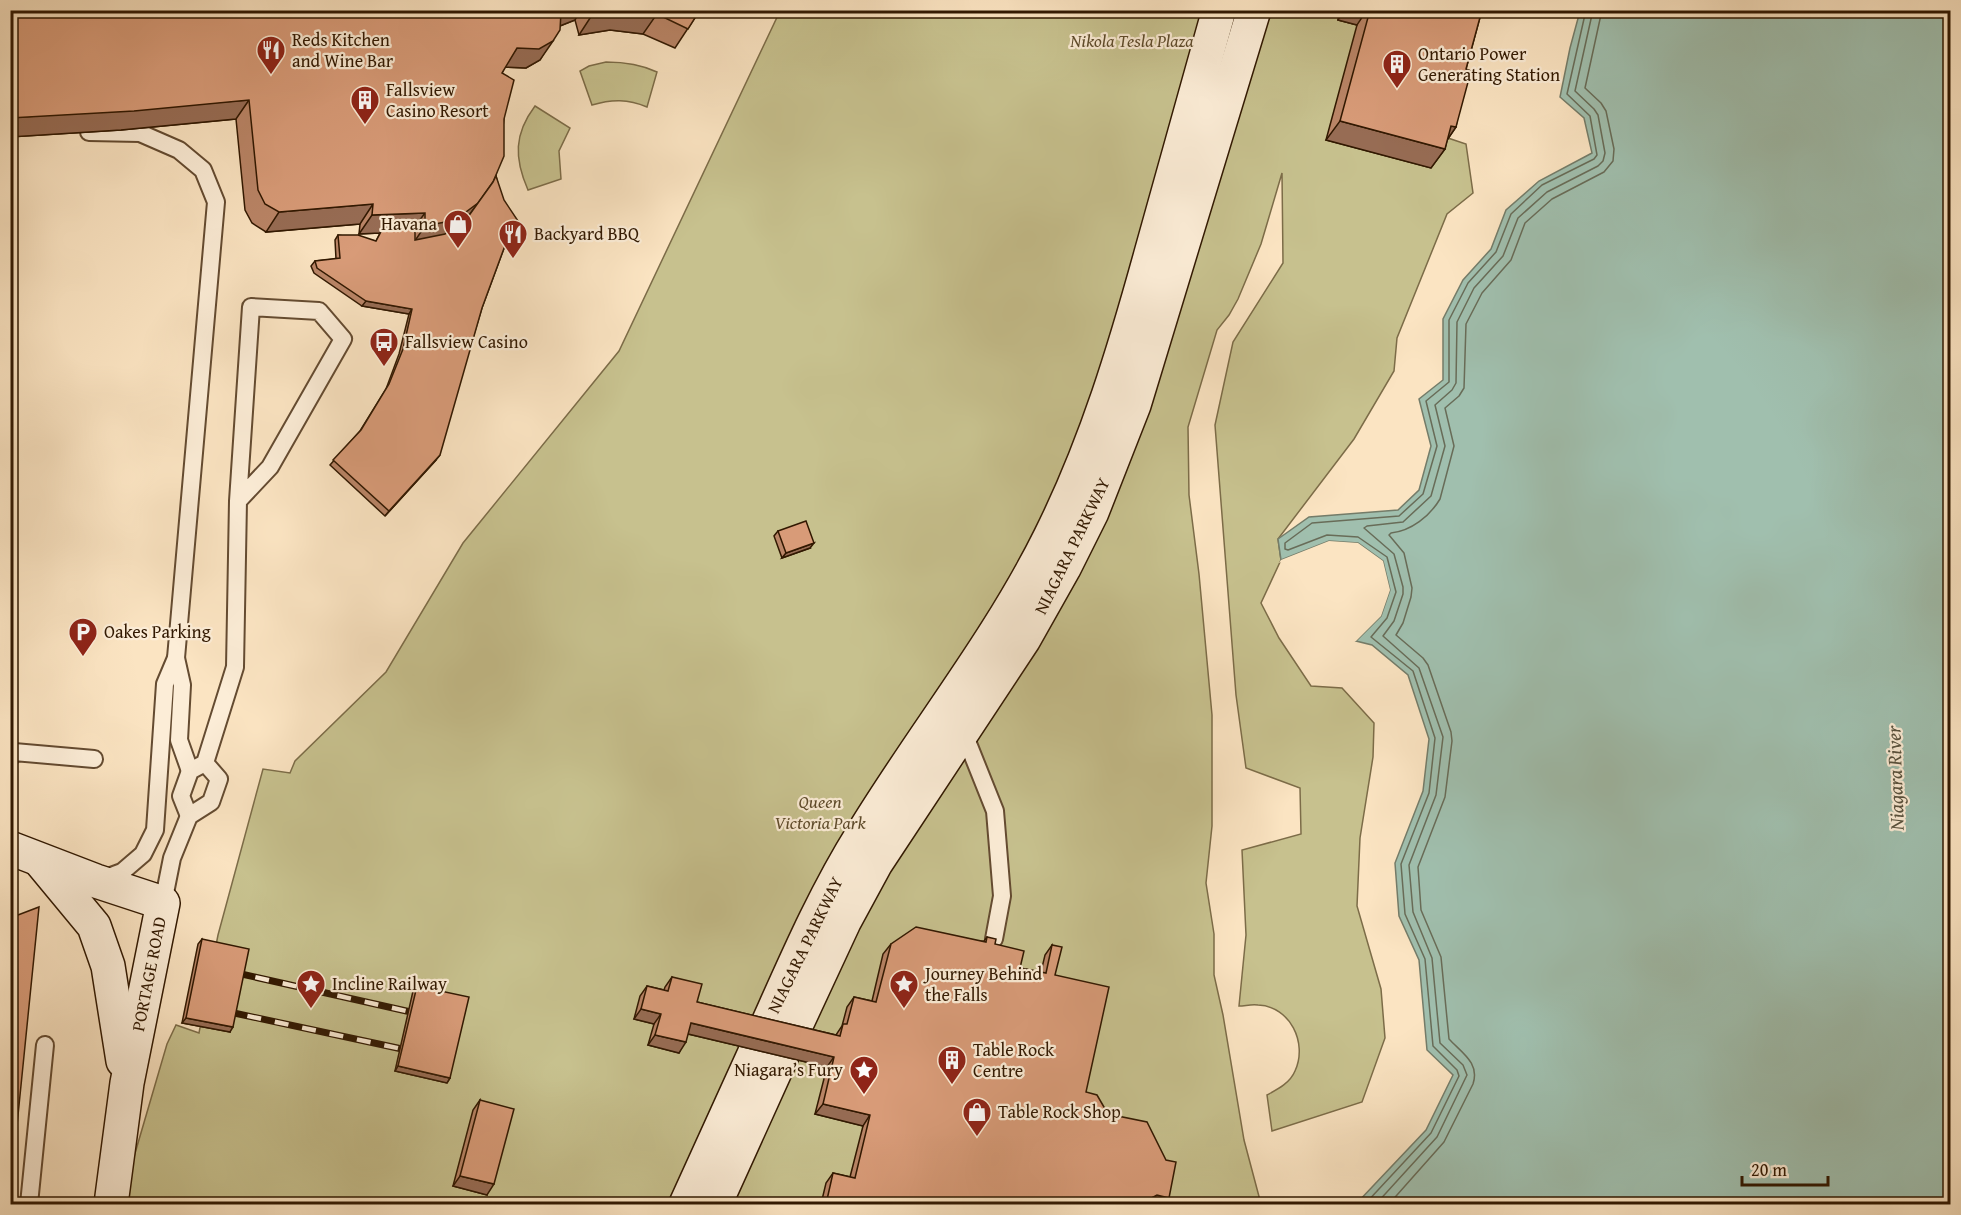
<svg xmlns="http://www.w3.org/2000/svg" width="1961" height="1215" viewBox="0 0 1961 1215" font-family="'Gentium Book Plus',serif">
<rect width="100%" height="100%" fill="#fbe4c2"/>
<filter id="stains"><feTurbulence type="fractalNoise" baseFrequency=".00333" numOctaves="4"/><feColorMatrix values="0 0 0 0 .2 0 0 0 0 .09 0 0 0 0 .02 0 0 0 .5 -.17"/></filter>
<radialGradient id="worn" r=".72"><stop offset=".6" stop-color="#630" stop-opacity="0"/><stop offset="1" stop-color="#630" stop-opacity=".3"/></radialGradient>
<!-- green -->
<g fill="#c7c18e" stroke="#7c6c48" stroke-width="1.5">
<path d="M 780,11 L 1340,11 L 1338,20 L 1357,25 L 1445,137 L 1466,144 L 1473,193 L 1447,214 L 1397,338 L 1394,371 L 1354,439 L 1278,539 L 1281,560 L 1261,603 L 1279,638 L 1311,686 L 1342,688 L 1374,723 L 1373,757 L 1360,838 L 1357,906 L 1381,989 L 1385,1038 L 1362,1102 L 1272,1131 L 1267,1095 C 1278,1089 1290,1083 1295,1071 C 1308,1043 1290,1006 1258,1005 C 1251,1004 1245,1006 1239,1006 L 1246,935 L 1242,850 L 1301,834 L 1300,788 L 1246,768 L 1236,695 L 1215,425 L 1233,342 L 1283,263 L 1282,173 L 1261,244 L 1238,299 L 1229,315 L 1217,330 L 1188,427 L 1189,495 L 1199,574 L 1212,715 L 1212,826 L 1206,883 L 1214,934 L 1214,975 L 1223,1015 L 1244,1140 L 1261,1204 L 128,1204 L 131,1167 L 167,1044 L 176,1025 L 199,1033 L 218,935 L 263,769 L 290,773 L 295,761 L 386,672 L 463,543 L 619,351 Z"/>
<path d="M 606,62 C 625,62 640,64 657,72 L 647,107 C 628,99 612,99 592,105 L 580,71 L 589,66 Z"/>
<path d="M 535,106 L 570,128 L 559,151 L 561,179 L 528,190 C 514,158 514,134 535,106 Z"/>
</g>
<!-- water -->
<path fill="#a0bfae" stroke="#747c69" stroke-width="1.5" d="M 1580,11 L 1950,11 L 1950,1204 L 1356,1204 L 1426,1130 L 1453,1075 L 1427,1050 L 1419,960 L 1399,916 L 1395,863 L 1423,791 L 1429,739 L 1408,675 L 1372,645 L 1356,641 L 1381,616 L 1390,590 L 1383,561 L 1358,543 L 1329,541 L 1281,560 L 1278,539 L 1309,517 L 1398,510 L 1419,490 L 1431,446 L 1419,399 L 1443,380 L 1443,319 L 1463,280 L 1491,249 L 1506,210 L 1539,181 L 1592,153 L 1584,118 L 1560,97 L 1570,48 Z"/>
<!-- pier -->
<path fill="#fbe4c2" d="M 1329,541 L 1358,543 L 1383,561 L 1390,590 L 1381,616 L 1356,641 L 1353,642 L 1379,614 L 1387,590 L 1380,563 L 1357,545 L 1329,544 L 1279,563 L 1281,560 Z"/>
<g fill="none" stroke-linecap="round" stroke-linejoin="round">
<!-- shore -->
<g stroke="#686c58" stroke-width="1.5">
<path d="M 1365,1204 L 1431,1133 L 1459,1076 L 1457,1070 L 1433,1046 L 1425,959 L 1405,914 L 1401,864 L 1429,793 L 1435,738 L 1413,671 L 1371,637 L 1387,618 L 1396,592 L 1387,557 L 1358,537 L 1327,535 L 1288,550 L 1285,549 L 1285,543 L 1312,523 L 1399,516 L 1423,494 L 1437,446 L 1426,401 L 1449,382 L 1449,320 L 1468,283 L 1496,252 L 1511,214 L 1542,185 L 1594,159 L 1597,155 L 1590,116 L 1567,94 L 1586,10"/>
<path d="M 1376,1204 L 1437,1137 L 1467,1075 L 1463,1065 L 1440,1043 L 1432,958 L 1413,912 L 1409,865 L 1436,795 L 1443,737 L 1419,668 L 1383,636 L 1394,621 L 1403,594 L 1403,587 L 1394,554 L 1364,528 L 1367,526 L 1403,522 L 1431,496 L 1445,446 L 1435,405 L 1452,390 L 1456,383 L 1457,322 L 1474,288 L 1503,256 L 1518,218 L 1547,192 L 1598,166 L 1603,161 L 1605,153 L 1598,115 L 1594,109 L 1575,91 L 1593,10"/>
<path d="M 1389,1204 L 1444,1142 L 1473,1084 C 1480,1063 1462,1053 1449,1039 L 1441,957 L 1421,910 L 1418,867 L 1445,797 L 1452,741 L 1451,732 L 1428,665 L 1423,658 L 1396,635 L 1403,623 L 1411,597 L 1412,588 L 1404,553 L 1389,535 L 1391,533 C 1411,531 1430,516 1440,499 L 1454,446 L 1445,408 L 1459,396 L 1464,388 L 1466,324 L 1482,293 L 1511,260 L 1525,223 L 1552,199 L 1604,172 L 1613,161 L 1614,149 L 1606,111 L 1601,103 L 1585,88 L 1602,10"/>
</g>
<!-- lane casing -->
<g stroke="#644b31" stroke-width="20">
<g id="lane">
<path d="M 89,132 L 140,133 L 179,150 L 203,170 L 216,202 L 176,658 L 165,684 L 155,830 L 143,854 L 122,872 L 103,879"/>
<path d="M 176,658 L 182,685 L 179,740 L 190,771"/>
<path d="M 963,731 L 995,811 L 1002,896 L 994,939"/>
<path d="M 10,758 L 14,752 L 94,759"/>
<path d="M 189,816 L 181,796 L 190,771 L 205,763 L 235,667 L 238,501 L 251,307 L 319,311 L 343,339 L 270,467 L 238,501"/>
<path d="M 163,903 L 172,858 L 189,816 L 211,802 L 219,779 L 205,763"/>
<path d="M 29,1204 L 45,1045"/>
</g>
</g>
<!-- secondary casing -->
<g stroke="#311801" stroke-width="36">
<g id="secondary">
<path d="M 10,848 L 96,881 L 163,903 L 127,1083 L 111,1204"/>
<path d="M 41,862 L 94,926 L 108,966 L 123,1061"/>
<path d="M 765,1030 C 795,963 824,895 863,833 C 924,733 998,642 1050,537 C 1096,445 1125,348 1152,250 C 1175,170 1197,90 1219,10"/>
<path d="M 791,1036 L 844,922 L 876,863 L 1024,639 L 1064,568 L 1092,512 L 1134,405 L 1254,10"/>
<path d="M 686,1204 L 756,1050"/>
<path d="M 715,1204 L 782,1056"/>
</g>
</g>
<!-- lane -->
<use href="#lane" stroke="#fcedd7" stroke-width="16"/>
<!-- secondary -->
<use href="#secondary" stroke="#fcedd7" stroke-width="33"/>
<!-- rail casing -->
<g stroke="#311801" stroke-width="7">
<g id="rail">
<path d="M 228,971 L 424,1015"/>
<path d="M 220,1010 L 416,1052"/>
</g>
</g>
<!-- rail -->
<use href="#rail" stroke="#fcedd7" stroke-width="4.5" stroke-dasharray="14" stroke-linecap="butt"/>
</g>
<!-- wall -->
<g fill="#ba8567" stroke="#311801" stroke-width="1.5">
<path d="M 10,10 L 700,10 L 675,48 L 643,34 L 610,30 L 579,35 L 575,20 L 560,26 L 540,60 L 526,68 L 505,67 L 502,73 L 504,119 L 496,176 L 510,232 L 482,308 L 436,460 L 385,516 L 330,465 L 360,431 L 386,389 L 399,354 L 409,314 L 362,306 L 314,273 L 311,266 L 315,261 L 336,259 L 335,240 L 338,235 L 376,241 L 380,233 L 359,234 L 360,224 L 266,232 L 252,223 L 245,210 L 236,119 L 121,130 L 10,137 Z"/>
<path d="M 1340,10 L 1482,10 L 1466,69 L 1456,127 L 1447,140 L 1445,149 L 1431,168 L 1326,140 L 1357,25 L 1338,20 Z"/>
<path d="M 778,531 L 810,548 L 782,558 L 774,536 Z"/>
<path d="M 987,937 L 1020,968 L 1041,972 L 1045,955 L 1052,945 L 1055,975 L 1086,1092 L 1108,1114 L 1164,1204 L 821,1204 L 826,1183 L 833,1173 L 850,1177 L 863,1126 L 815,1114 L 827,1067 L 688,1034 L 679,1053 L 648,1045 L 654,1024 L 634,1019 L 640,996 L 647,986 L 664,990 L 665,987 L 672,977 L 697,1002 L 836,1035 L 842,1026 L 847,1007 L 854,997 L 872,1001 L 883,954 L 891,944 L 984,941 Z"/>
<path d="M 202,939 L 230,1032 L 182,1023 L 198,944 Z"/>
<path d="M 417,986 L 450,1078 L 447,1083 L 395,1071 L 413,991 Z"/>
<path d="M 480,1100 L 487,1195 L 453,1186 L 473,1110 Z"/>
</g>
<!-- shaded-wall -->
<g fill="#976c54" stroke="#311801" stroke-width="1.5">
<path d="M 564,10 L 581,10 L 575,20 L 547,31 L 561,12 Z"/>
<path d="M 1344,10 L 1367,10 L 1357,25 L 1338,20 Z"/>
<path d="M 623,11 L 657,14 L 643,34 L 610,30 L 579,35 L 592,15 Z"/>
<path d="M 553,41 L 540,60 L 526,68 L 503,67 L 517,48 Z"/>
<path d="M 249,100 L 236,119 L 121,130 L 10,137 L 10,118 Z"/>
<path d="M 1340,121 L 1445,149 L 1431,168 L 1326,140 Z"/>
<path d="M 1451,126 L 1456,127 L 1443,146 Z"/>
<path d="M 478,203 L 464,222 L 442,239 L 412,245 L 425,226 Z"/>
<path d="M 373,204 L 360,224 L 266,232 L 279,212 Z"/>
<path d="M 425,213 L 411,232 L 383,228 L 380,233 L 359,234 L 372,215 Z"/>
<path d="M 366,301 L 412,309 L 409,314 L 362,306 Z"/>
<path d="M 440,455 L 436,460 L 385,516 L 389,511 Z"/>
<path d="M 814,543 L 810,548 L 782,558 L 786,553 Z"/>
<path d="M 641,1009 L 661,1014 L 654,1024 L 634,1019 Z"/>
<path d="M 186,1018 L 233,1027 L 230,1032 L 182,1023 Z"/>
<path d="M 691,1023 L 834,1057 L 827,1067 L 684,1033 Z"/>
<path d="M 655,1035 L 686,1042 L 679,1053 L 648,1045 Z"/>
<path d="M 398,1066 L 450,1078 L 447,1083 L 395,1071 Z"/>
<path d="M 823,1104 L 870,1115 L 863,1126 L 815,1114 Z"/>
<path d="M 10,1135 L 16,1135 L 10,1143 Z"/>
<path d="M 460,1176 L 494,1184 L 487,1195 L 453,1186 Z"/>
<path d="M 1157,1195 L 1169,1198 L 1164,1204 L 1140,1204 Z"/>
</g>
<!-- building -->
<g fill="#d89b78" stroke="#311801" stroke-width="1.5">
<path d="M 10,10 L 564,10 L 561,12 L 560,30 L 553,41 L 539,49 L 517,48 L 502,73 L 514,80 L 504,119 L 504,156 L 493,182 L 478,203 L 455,220 L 425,226 L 425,213 L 372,215 L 373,204 L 279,212 L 265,204 L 258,190 L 249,100 L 134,111 L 10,118 Z"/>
<path d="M 591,10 L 700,10 L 688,29 L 657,14 L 623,11 L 592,15 Z"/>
<path d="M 1370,10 L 1482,10 L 1466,69 L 1471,71 L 1456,127 L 1451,126 L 1445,149 L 1340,121 Z"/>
<path d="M 496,176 L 504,200 L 518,221 L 510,232 L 482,308 L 440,455 L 389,511 L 333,460 L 361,430 L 389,384 L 403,349 L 412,309 L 366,301 L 317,268 L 315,261 L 340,258 L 338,235 L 358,235 L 376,241 L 383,228 L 415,227 L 415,240 L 445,234 L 468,217 L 493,182 Z"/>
<path d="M 806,521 L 814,543 L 786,553 L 778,531 Z"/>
<path d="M 39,907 L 16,1135 L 10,1135 L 10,918 Z"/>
<path d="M 916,927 L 986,942 L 987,937 L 996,939 L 995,944 L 1024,951 L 1020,968 L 1046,973 L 1052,945 L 1062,947 L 1055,975 L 1109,987 L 1086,1092 L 1097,1095 L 1108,1114 L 1147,1122 L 1166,1160 L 1176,1162 L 1169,1198 L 1157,1195 L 1140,1204 L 826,1204 L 833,1173 L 855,1178 L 870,1115 L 823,1104 L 834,1057 L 691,1023 L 686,1042 L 655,1035 L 661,1014 L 641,1009 L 647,986 L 668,991 L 672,977 L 702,984 L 697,1002 L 840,1036 L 843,1024 L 847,1024 L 854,997 L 876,1002 L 891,944 Z"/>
<path d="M 202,939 L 249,949 L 233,1027 L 186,1018 Z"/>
<path d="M 417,986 L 469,997 L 450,1078 L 398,1066 Z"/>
<path d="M 480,1100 L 514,1109 L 494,1184 L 460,1176 Z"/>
</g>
<!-- icons -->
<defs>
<g id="restaurant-pin" transform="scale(1.5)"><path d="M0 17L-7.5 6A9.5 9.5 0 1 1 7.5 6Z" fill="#8f2418" stroke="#fcedd7"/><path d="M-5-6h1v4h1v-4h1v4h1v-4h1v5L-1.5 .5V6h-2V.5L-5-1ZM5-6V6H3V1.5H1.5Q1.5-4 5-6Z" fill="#fff"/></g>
<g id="building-pin" transform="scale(1.5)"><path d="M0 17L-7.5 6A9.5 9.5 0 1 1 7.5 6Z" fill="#8f2418" stroke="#fcedd7"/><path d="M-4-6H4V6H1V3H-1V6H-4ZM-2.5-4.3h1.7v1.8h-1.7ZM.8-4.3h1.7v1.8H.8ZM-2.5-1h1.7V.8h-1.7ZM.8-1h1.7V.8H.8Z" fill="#fff"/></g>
<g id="shop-pin" transform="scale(1.5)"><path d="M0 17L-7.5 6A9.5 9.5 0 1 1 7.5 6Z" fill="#8f2418" stroke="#fcedd7"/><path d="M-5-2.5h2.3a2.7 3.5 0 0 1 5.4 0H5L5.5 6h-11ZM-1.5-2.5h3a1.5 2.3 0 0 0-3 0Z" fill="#fff"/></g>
<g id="bus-pin" transform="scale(1.5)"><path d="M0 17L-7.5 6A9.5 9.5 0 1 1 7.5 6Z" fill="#8f2418" stroke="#fcedd7"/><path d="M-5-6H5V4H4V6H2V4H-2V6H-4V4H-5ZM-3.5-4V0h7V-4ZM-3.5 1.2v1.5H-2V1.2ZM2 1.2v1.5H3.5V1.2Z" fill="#fff"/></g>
<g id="parking-pin" transform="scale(1.5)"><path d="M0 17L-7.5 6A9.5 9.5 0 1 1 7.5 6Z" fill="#8f2418" stroke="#fcedd7"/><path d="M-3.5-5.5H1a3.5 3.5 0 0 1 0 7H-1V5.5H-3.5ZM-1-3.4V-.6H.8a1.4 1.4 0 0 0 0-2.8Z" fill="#fff"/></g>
<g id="sight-pin" transform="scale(1.5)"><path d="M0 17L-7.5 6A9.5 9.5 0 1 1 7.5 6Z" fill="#8f2418" stroke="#fcedd7"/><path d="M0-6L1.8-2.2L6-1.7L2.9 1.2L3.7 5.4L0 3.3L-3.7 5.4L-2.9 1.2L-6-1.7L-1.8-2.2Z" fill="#fff"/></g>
</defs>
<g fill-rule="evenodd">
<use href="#restaurant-pin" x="271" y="50"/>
<use href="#building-pin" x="1397" y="64"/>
<use href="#building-pin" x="365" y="100"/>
<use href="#shop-pin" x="458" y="224"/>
<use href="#restaurant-pin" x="513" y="234"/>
<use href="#bus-pin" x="384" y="342"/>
<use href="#parking-pin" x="83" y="632"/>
<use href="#sight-pin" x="311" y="984"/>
<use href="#sight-pin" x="904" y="984"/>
<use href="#building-pin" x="952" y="1060"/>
<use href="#sight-pin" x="864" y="1070"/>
<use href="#shop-pin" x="977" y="1112"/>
</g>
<g text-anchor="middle" stroke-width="4.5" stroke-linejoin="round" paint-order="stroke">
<!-- poi labels -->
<g font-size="18" fill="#311801" stroke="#fcedd7" text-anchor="start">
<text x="292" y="46">Reds Kitchen<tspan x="292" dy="21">and Wine Bar</tspan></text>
<text x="1418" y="60">Ontario Power<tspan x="1418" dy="21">Generating Station</tspan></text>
<text x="386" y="96">Fallsview<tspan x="386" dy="21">Casino Resort</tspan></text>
<text x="437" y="230" text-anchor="end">Havana</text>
<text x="534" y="240">Backyard BBQ</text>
<text x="405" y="348">Fallsview Casino</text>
<text x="104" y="638">Oakes Parking</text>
<text x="925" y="980">Journey Behind<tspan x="925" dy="21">the Falls</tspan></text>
<text x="332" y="990">Incline Railway</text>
<text x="973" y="1056">Table Rock<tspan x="973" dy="21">Centre</tspan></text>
<text x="843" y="1076" text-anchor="end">Niagara’s Fury</text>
<text x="998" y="1118">Table Rock Shop</text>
</g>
<!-- park labels -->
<g font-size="18" font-style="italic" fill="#5e4b2b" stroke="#fcedd7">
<text x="1132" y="47">Nikola Tesla Plaza</text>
<text x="820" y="808">Queen<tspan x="820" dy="21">Victoria Park</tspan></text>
</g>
<!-- street labels -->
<g font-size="18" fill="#311801" stroke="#fcedd7">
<text transform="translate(1072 546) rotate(-64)" y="6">NIAGARA PARKWAY</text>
<text transform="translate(805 945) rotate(-64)" y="6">NIAGARA PARKWAY</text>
<text transform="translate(149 974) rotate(-79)" y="6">PORTAGE ROAD</text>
</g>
<!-- water labels -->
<g font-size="20" font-style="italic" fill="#58523e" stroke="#fcedd7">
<text transform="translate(1895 778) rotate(-92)" y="7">Niagara River</text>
</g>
</g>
<!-- margin -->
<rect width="1961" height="1215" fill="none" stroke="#fbe4c2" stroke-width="36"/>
<rect x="12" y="12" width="1937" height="1191" fill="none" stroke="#311801" stroke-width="3"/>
<rect x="18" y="18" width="1925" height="1179" fill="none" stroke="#311801" stroke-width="1.5"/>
<!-- scale -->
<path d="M1742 1176v9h86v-9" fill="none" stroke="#311801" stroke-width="3"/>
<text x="1751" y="1176" font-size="18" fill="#311801" stroke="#fcedd7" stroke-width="4.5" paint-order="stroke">20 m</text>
<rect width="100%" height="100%" filter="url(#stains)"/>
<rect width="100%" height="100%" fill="url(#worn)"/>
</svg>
